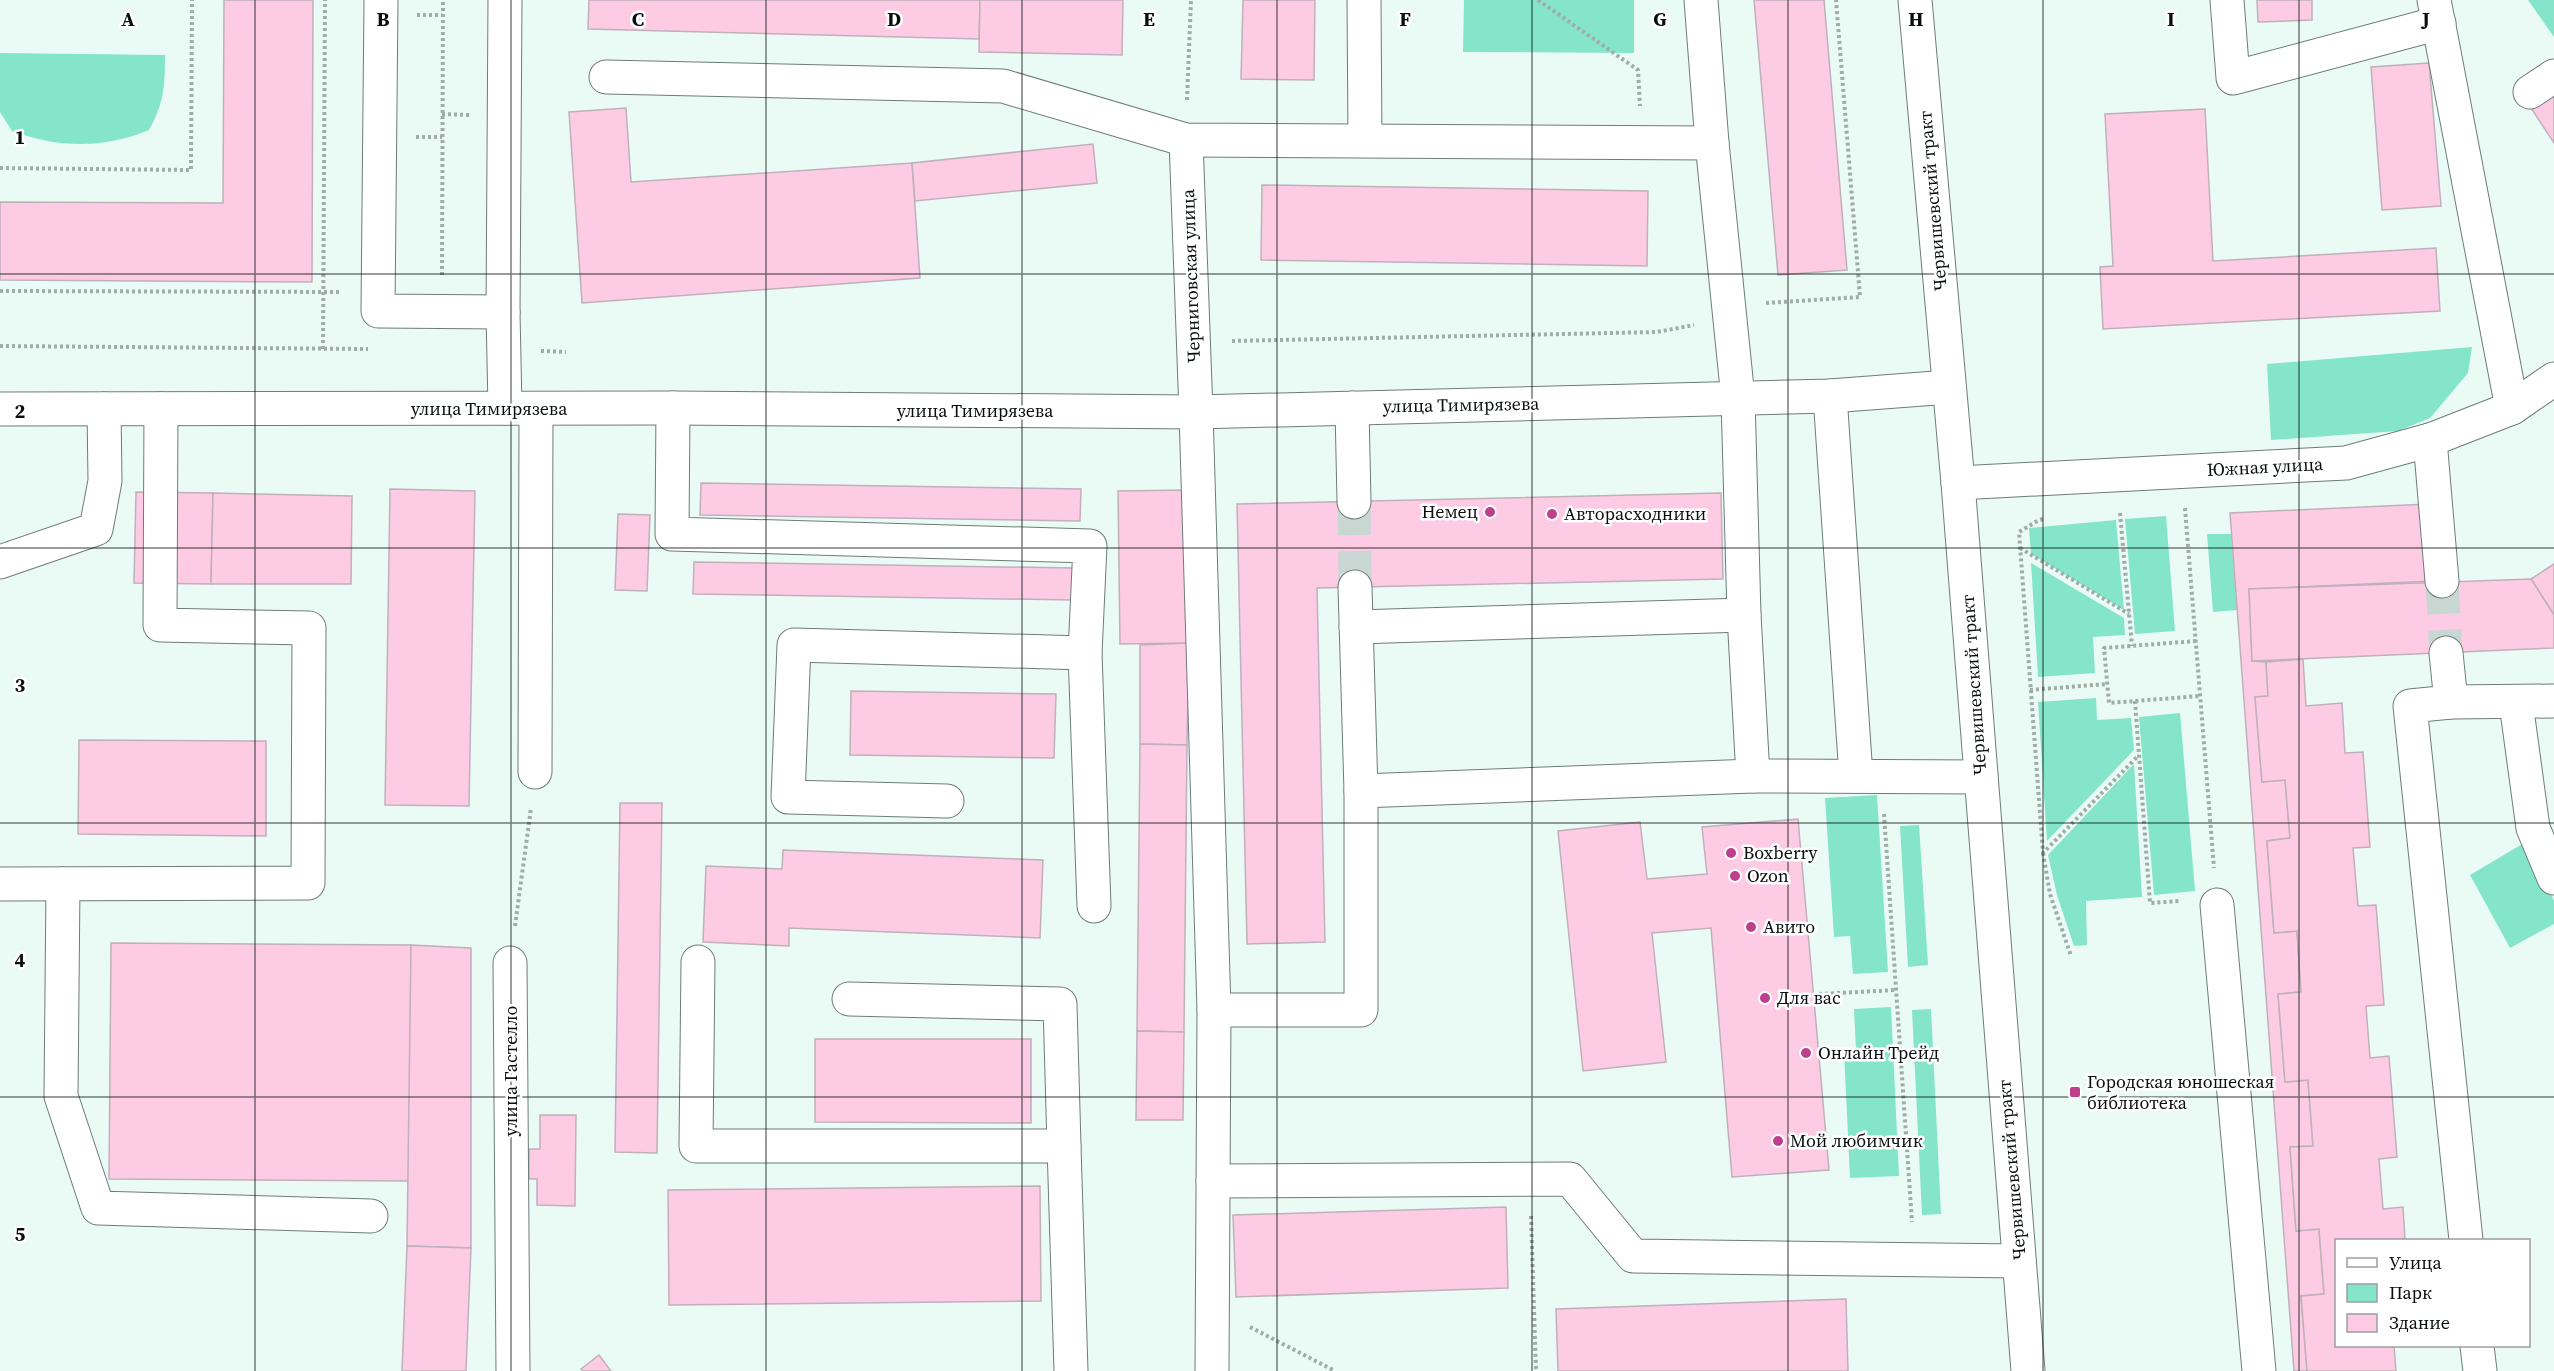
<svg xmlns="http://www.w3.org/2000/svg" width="2554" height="1371" viewBox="0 0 2554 1371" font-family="'Source Serif 4',serif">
<rect width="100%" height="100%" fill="#eafbf5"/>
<!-- green -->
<g fill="#85e5ca">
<path d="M 1464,0 L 1634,0 L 1634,53 L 1463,52 Z"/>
<path d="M 2528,0 L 2554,0 L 2554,37 Z"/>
<path d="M 0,53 L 165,55 C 165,85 164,103 149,130 C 104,149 57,148 12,131 L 0,112 Z"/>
<path d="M 2472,347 L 2468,373 L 2430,418 L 2398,431 L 2271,440 L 2267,364 Z"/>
<path d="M 2166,516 L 2175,631 L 2135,634 L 2125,519 Z"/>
<path d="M 2116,520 L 2124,610 L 2031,554 L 2029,528 Z"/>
<path d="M 2207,534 L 2231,534 L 2237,610 L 2213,612 Z"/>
<path d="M 2031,563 L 2124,618 L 2125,635 L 2093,637 L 2095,673 L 2038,677 Z"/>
<path d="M 2096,698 L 2097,720 L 2131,718 L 2134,750 L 2047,841 L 2038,702 Z"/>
<path d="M 2180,713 L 2195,891 L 2154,895 L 2139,717 Z"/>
<path d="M 2134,764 L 2142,897 L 2086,901 L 2087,945 L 2074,946 L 2057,895 L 2048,855 Z"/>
<path d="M 1877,795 L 1888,972 L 1853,974 L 1850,936 L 1834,937 L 1825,798 Z"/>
<path d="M 1919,825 L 1928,965 L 1908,967 L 1900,826 Z"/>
<path d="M 2529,840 L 2554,901 L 2554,924 L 2510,948 L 2470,875 Z"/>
<path d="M 1891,1007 L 1899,1176 L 1850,1178 L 1844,1051 L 1856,1050 L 1854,1009 Z"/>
<path d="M 1931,1009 L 1941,1214 L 1922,1215 L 1912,1010 Z"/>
</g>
<!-- building -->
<g fill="#fecbe4" stroke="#bfb1b8" stroke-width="1.5">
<path d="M 224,0 L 313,0 L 312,282 L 0,280 L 0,202 L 223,203 Z"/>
<path d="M 589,0 L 980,0 L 979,39 L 588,29 Z"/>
<path d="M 980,0 L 1123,0 L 1122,55 L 979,52 Z"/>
<path d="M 1243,0 L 1315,0 L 1314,80 L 1241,79 Z"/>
<path d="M 1754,0 L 1824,0 L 1847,270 L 1778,275 Z"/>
<path d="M 2257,0 L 2312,0 L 2312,20 L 2258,22 Z"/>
<path d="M 2429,63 L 2441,206 L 2382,210 L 2371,67 Z"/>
<path d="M 2554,93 L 2554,143 L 2531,108 Z"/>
<path d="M 626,108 L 631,182 L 912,163 L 920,278 L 582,303 L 569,112 Z"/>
<path d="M 2205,109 L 2213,261 L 2436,248 L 2440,311 L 2103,329 L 2100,267 L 2113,266 L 2105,114 Z"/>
<path d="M 1093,144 L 1097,183 L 915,201 L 912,163 Z"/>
<path d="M 1262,185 L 1648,191 L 1647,266 L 1261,260 Z"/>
<path d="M 701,483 L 1081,489 L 1080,521 L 700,515 Z"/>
<path d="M 390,489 L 475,491 L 469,806 L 385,805 Z"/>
<path d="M 1184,490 L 1189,643 L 1120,644 L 1118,491 Z"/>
<path d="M 136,492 L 213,493 L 211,584 L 134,583 Z"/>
<path d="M 213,493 L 352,496 L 351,584 L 211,584 Z"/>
<path d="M 1721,493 L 1723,579 L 1317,588 L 1325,942 L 1247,944 L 1237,504 Z"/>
<path d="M 2428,504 L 2434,581 L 2249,589 L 2252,661 L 2266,662 L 2268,696 L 2255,697 L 2262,782 L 2285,780 L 2290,838 L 2267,841 L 2274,933 L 2297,931 L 2301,992 L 2278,994 L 2285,1082 L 2308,1080 L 2313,1146 L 2290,1147 L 2296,1231 L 2319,1229 L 2324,1294 L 2301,1296 L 2307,1371 L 2294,1371 L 2230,513 Z"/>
<path d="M 618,514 L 650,515 L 647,591 L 615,590 Z"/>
<path d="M 694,562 L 1073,568 L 1073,600 L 693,594 Z"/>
<path d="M 2554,564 L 2554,615 L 2531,579 Z"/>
<path d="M 2531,579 L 2554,615 L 2554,648 L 2252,661 L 2249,589 Z"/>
<path d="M 1189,643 L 1187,745 L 1140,744 L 1140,645 Z"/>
<path d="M 2303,659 L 2306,706 L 2342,703 L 2345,753 L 2363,752 L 2370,847 L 2353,848 L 2358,906 L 2376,905 L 2384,1005 L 2366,1006 L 2370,1058 L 2389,1056 L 2397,1157 L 2379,1159 L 2383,1209 L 2403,1207 L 2405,1240 L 2336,1240 L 2336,1346 L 2394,1346 L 2396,1371 L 2307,1371 L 2301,1296 L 2324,1294 L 2319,1229 L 2296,1231 L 2290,1147 L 2313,1146 L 2308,1080 L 2285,1082 L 2278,994 L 2301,992 L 2297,931 L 2274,933 L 2267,841 L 2290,838 L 2285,780 L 2262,782 L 2255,697 L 2268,696 L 2266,662 Z"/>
<path d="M 851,691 L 1056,694 L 1054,758 L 850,755 Z"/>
<path d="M 79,740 L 266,741 L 266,836 L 78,834 Z"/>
<path d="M 1140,744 L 1187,745 L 1184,1032 L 1137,1031 Z"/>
<path d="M 620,803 L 662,803 L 657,1153 L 615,1152 Z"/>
<path d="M 1798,819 L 1829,1170 L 1732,1177 L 1711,928 L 1652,933 L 1666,1062 L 1583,1071 L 1558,831 L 1640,822 L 1647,879 L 1707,874 L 1702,827 Z"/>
<path d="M 783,850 L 1043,860 L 1040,938 L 789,928 L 789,946 L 703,942 L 706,866 L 782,869 Z"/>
<path d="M 111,943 L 411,945 L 409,1181 L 109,1179 Z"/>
<path d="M 411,945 L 471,948 L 471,1248 L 407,1246 Z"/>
<path d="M 1137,1031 L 1184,1032 L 1183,1120 L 1136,1120 Z"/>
<path d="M 815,1039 L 1031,1039 L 1031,1123 L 815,1122 Z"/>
<path d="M 540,1115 L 576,1115 L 575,1206 L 537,1205 L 537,1179 L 529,1179 L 529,1149 L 540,1149 Z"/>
<path d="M 1040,1186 L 1041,1301 L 669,1305 L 668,1190 Z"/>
<path d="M 1506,1207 L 1508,1288 L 1236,1297 L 1233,1215 Z"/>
<path d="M 407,1246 L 471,1248 L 466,1371 L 402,1371 Z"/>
<path d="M 1846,1299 L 1848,1371 L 1558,1371 L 1556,1309 Z"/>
<path d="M 599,1355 L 611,1371 L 583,1371 L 581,1369 Z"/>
</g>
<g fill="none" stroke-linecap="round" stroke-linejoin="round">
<!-- minor-tunnel -->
<g stroke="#c8d7d2" stroke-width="33" stroke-dasharray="33 16" stroke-linecap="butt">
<path d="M 1354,502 L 1355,587"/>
<path d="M 2442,581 L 2446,653"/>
</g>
<!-- minor casing -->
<g stroke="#6d7c77" stroke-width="35">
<g id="minor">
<path d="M 381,0 L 378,311 L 503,312"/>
<path d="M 1364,0 L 1365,140"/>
<path d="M 1701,0 L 1712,143"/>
<path d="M 2227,0 L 2233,78 L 2439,23"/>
<path d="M 2434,0 L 2512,408"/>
<path d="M 606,77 L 1003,86 L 1186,140 L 1712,143 L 1738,398 L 1744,615 L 1753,776 L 1981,777"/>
<path d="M 2530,92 L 2554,76"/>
<path d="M 1186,140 L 1196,412 L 1214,1010 L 1212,1371"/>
<path d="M 1830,396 L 1856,776"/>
<path d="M 505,408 L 503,312 L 505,0"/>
<path d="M 673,408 L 672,534 L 1090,546 L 1085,653 L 794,645 L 788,797 L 947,801"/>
<path d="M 1352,408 L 1354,502"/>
<path d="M 0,409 L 673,408 L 1196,412 L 1830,396 L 1949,387"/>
<path d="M 2430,440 L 2442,581"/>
<path d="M 1958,483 L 2346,463 L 2430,440 L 2512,408 L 2554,379"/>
<path d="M 0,562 L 96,529 L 105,481 L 104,409"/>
<path d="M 1356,627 L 1744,615"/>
<path d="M 1085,653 L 1094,906"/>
<path d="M 2446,653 L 2451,702 L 2410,706 L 2466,1240"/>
<path d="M 2451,702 L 2554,701"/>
<path d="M 2516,703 L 2533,828 L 2554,878"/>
<path d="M 535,772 L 536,410"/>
<path d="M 1361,791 L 1753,776"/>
<path d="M 0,884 L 308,883 L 309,628 L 160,625 L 161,409"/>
<path d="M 63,884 L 61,1096 L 98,1208 L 371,1216"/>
<path d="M 2217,905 L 2259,1371"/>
<path d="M 698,962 L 696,1146 L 1064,1146 L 1071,1371"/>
<path d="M 510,963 L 513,1371"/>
<path d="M 849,999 L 1060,1004 L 1064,1146"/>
<path d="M 1214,1010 L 1361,1010 L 1361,791 L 1355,587"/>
<path d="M 1213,1181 L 1570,1179 L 1633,1256 L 2019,1261"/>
<path d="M 2477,1346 L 2480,1371"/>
</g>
</g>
<!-- major casing -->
<g stroke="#6d7c77" stroke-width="35">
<path id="major" d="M 1915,0 L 1958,483 L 2028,1371"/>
</g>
<!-- path -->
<g stroke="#9faca7" stroke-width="4" stroke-dasharray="3 3" stroke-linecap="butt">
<path d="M 1538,0 L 1638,70 L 1640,106"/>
<path d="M 417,15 L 442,15"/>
<path d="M 1187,100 L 1191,0"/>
<path d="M 442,114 L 469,115"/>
<path d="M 416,137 L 442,137"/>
<path d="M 0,168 L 191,170 L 192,0"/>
<path d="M 442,275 L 443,0"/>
<path d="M 0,291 L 342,292"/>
<path d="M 1766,303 L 1860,297 L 1836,0"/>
<path d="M 1232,341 L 1657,332 L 1694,325"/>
<path d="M 0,346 L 368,349"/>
<path d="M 323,349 L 325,0"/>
<path d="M 541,351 L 566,352"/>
<path d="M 2185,508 L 2214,868"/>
<path d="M 2120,513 L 2132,646"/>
<path d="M 2043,519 L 2039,520 L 2019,532 L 2043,853 L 2139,755"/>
<path d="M 2020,548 L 2129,614"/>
<path d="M 2196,641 L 2104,648 L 2109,703 L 2200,696"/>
<path d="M 2030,690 L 2107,684"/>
<path d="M 2135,701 L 2150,903 L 2180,901"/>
<path d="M 1884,814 L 1912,1222"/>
<path d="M 2043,853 L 2050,894 L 2071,956"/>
<path d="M 515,926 L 531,808"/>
<path d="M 1819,994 L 1896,990"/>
<path d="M 1531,1216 L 1536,1371"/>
<path d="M 1250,1327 L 1335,1371"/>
</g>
<!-- minor -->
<use href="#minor" stroke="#fff" stroke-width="33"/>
<!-- major -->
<use href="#major" stroke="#fff" stroke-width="33"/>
</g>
<!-- grid -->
<path fill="none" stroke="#080e0c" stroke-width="1.5" stroke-opacity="0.55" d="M 255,0 L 255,1371M 511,0 L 511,1371M 766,0 L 766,1371M 1022,0 L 1022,1371M 1277,0 L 1277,1371M 1532,0 L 1532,1371M 1788,0 L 1788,1371M 2043,0 L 2043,1371M 2299,0 L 2299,1371M 0,274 L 2554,274M 0,548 L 2554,548M 0,823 L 2554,823M 0,1097 L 2554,1097"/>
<!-- markers -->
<g fill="#be3f8b" stroke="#fff" stroke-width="2">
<circle cx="1490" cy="512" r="6"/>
<circle cx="1552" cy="514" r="6"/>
<circle cx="1731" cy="853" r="6"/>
<circle cx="1735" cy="876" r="6"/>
<circle cx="1751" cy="927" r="6"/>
<circle cx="1765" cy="998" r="6"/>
<circle cx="1806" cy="1053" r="6"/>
<rect x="2069" y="1086" width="12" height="12" rx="3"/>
<circle cx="1778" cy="1141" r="6"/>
</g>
<g text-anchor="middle" stroke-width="5" stroke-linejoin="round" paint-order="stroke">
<!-- street labels -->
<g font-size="18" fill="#080e0c" stroke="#fff">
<text transform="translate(1933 201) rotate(-95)" y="6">Червишевский тракт</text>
<text transform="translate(1191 276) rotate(-92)" y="6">Черниговская улица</text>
<text transform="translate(1461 405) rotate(-1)" y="6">улица Тимирязева</text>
<text x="489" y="415">улица Тимирязева</text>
<text x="975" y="417">улица Тимирязева</text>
<text transform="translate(2265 467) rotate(-3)" y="6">Южная улица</text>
<text transform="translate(1974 685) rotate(-94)" y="6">Червишевский тракт</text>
<text transform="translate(511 1071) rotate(-90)" y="6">улица Гастелло</text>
<text transform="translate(2012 1170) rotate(-95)" y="6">Червишевский тракт</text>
</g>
<!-- poi labels -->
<g font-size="18" fill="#080e0c" stroke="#fff" text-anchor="start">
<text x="1478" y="518" text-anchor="end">Немец</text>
<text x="1564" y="520">Авторасходники</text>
<text x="1743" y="859">Boxberry</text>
<text x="1747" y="882">Ozon</text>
<text x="1763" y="933">Авито</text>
<text x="1777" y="1004">Для вас</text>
<text x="1818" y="1059">Онлайн Трейд</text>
<text x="2087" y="1088">Городская юношеская<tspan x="2087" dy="21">библиотека</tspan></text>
<text x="1790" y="1147">Мой любимчик</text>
</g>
</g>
<g font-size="20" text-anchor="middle" font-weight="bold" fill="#080e0c" stroke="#fff" stroke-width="5" stroke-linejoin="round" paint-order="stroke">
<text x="128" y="26">A</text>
<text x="383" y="26">B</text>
<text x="638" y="26">C</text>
<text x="894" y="26">D</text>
<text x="1149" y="26">E</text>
<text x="1405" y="26">F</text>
<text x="1660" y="26">G</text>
<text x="1916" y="26">H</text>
<text x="2171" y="26">I</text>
<text x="2426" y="26">J</text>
<text x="20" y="144">1</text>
<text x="20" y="418">2</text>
<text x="20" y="692">3</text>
<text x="20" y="967">4</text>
<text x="20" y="1241">5</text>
</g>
<!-- legend -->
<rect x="2335" y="1239" width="195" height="108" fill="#ffffff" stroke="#9c9f9e" stroke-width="1.5"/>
<rect x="2347" y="1258" width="30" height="9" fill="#ffffff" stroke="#9c9f9e" stroke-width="1.5"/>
<text x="2389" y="1269" font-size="18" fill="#080e0c">Улица</text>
<rect x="2347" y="1284" width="30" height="18" fill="#85e5ca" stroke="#9c9f9e" stroke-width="1.5"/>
<text x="2389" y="1299" font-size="18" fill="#080e0c">Парк</text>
<rect x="2347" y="1314" width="30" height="18" fill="#fecbe4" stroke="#9c9f9e" stroke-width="1.5"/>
<text x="2389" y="1329" font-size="18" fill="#080e0c">Здание</text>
</svg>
